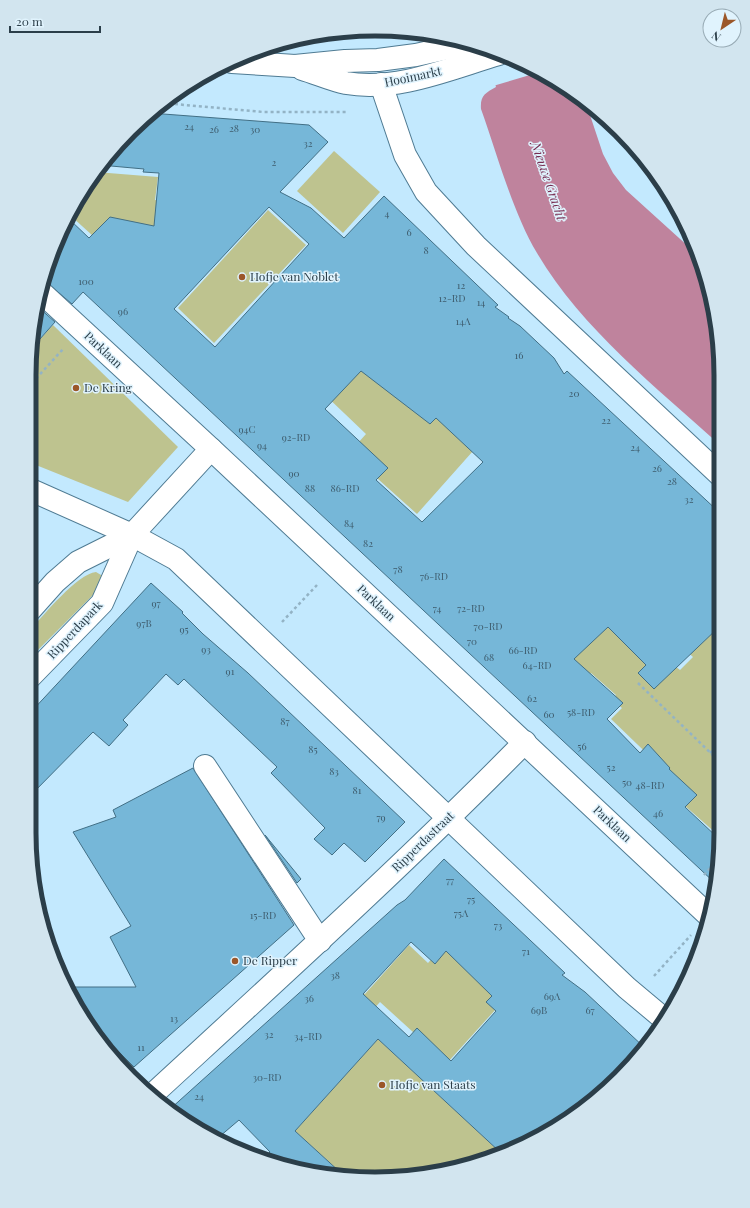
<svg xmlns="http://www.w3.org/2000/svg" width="750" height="1208" viewBox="0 0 750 1208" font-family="'Playfair Display',serif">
<rect width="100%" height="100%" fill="#c3e9fe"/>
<!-- green -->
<g fill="#bec38f">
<path d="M 334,151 L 380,192 L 343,233 L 297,191 Z"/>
<path d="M 96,172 L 158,177 L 155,200 L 186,205 L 126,266 L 71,216 Z"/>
<path d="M 268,210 L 306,245 L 214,343 L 178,308 Z"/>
<path d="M 398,296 L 473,451 L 417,514 L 349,453 L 366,434 L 322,392 Z"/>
<path d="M 53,325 L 178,447 L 128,502 L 31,463 L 32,348 Z"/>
<path d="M 499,529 L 595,612 L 657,652 L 680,670 L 693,657 L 670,636 L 698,618 L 719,638 L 718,835 L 684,805 L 691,796 L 611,719 L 622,708 L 612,700 L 616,695 L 591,673 L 580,686 Z"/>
<path d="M 96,572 L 106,578 L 103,585 L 30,658 L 30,630 C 44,615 77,574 96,572 Z"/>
<path d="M 446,943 L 506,998 L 447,1063 L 380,1002 L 359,1025 L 357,988 L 365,994 L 409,945 L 428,963 Z"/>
<path d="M 378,1039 L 501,1153 L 486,1161 L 375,1179 L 341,1173 L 295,1131 Z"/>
</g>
<!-- water -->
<path fill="#bf839d" d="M 528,65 L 585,100 L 603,154 L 613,173 L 626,190 L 700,257 L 703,264 L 720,352 L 720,445 C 655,386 582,329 537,253 C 513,213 497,154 481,109 C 480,96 485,93 496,87 L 494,80 Z"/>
<!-- pier -->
<path fill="#c3e9fe" d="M 484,48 L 528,65 L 540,72 L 493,86 Z"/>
<!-- building -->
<g fill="#76b7d8" stroke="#426f85" fill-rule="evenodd">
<path d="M 150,113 L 309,125 L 328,142 L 280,192 L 311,208 L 344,238 L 384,196 L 498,305 L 495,307 L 509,317 L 508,318 L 520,326 L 554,358 L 564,374 L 567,371 L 720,513 L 719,627 L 654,689 L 638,673 L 646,665 L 608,627 L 574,659 L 623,703 L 607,719 L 640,753 L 648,744 L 670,768 L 669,769 L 697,795 L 685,807 L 718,838 L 716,884 L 83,292 L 72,304 L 45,281 L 55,243 L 69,219 L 89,238 L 110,217 L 154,226 L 159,173 L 143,172 L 144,169 L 100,165 ZM 269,207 L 309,244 L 215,347 L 174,309 ZM 361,371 L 430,424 L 436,418 L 483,462 L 422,522 L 376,480 L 388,468 L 325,409 Z"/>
<path d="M 38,307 L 55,322 L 32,348 L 32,330 Z"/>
<path d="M 151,583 L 183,612 L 182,613 L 203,634 L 248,673 L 405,822 L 365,862 L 344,843 L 332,855 L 314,839 L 325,828 L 271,773 L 277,767 L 184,679 L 178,685 L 166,674 L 123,720 L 128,725 L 109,746 L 93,732 L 29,797 L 30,713 Z"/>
<path d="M 193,768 L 294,925 L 134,1067 L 120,1053 L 108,1051 L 100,1043 L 70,987 L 136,987 L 110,937 L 131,926 L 73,832 L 116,817 L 113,810 Z"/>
<path d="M 265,835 L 301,879 L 297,883 Z"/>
<path d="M 444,859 L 565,973 L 562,975 L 585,992 L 645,1048 L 567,1121 L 501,1153 L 378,1039 L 295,1131 L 341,1173 L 264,1161 L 262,1160 L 270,1152 L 239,1120 L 219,1137 L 169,1110 L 397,905 L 405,900 ZM 411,942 L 435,964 L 446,951 L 492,996 L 486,1002 L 496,1011 L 451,1061 L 417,1028 L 409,1037 L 363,994 Z"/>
</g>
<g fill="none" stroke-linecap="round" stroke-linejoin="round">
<!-- minor casing -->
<g stroke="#4f7b93" stroke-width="24">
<g id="minor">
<path d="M 232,62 L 295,66 L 345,61 L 378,60 L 416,55 L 470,43"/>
<path d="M 302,69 C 316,73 331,80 346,83 C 397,92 451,68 499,54"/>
<path d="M 381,84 L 405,155 L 426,192 L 476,246 L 720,475"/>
<path d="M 42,293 L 211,449 L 708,915"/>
<path d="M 31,490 L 132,535 L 176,559 L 627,988 L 664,1019"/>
<path d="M 30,610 L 55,582 L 78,562 L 132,535"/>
<path d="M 30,677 L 102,603 L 132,535 L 211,449"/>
<path d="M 205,766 L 320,941"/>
<path d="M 152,1095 C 278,979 405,864 525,742"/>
</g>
</g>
<!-- path -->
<g stroke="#93b3c5" stroke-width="2.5" stroke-dasharray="3 3" stroke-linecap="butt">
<path d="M 163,103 L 263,112 L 346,112"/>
<path d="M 32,383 L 64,348"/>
<path d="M 282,622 L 317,585"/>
<path d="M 638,683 L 719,761"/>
<path d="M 710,753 L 719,744"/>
<path d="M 704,875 L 718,859"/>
<path d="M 654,976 L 691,935"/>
</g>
<!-- minor -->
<use href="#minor" stroke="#fff" stroke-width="22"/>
</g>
<!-- markers -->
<g fill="#9b5729" stroke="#e0f3fd" stroke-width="1.5">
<circle cx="242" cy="277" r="4"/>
<circle cx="76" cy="388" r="4"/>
<circle cx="235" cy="961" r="4"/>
<circle cx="382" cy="1085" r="4"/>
</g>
<g text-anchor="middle" stroke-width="3" stroke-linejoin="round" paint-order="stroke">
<!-- number labels -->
<g font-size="10" fill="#3e5c6d">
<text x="189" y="130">24</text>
<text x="234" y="132">28</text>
<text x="214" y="133">26</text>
<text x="255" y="133">30</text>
<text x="308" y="147">32</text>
<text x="274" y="166">2</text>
<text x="387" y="217">4</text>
<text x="409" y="236">6</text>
<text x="426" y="254">8</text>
<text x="86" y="285">100</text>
<text x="461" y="289">12</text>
<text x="452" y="302">12-RD</text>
<text x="481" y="306">14</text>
<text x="123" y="315">96</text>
<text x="463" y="325">14A</text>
<text x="519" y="359">16</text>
<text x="574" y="397">20</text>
<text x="606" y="424">22</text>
<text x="247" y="433">94C</text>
<text x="296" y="441">92-RD</text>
<text x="262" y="449">94</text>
<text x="635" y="451">24</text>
<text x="657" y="472">26</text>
<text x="294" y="477">90</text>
<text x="672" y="485">28</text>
<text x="310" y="492">88</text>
<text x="345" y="492">86-RD</text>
<text x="689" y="503">32</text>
<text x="349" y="527">84</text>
<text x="368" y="547">82</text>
<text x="398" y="573">78</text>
<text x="434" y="580">76-RD</text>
<text x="156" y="607">97</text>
<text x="437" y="612">74</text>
<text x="471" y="612">72-RD</text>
<text x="144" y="627">97B</text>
<text x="488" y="630">70-RD</text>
<text x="184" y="633">95</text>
<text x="472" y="645">70</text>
<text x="206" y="653">93</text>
<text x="523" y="654">66-RD</text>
<text x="489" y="661">68</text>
<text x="537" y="669">64-RD</text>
<text x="230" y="675">91</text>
<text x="532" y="702">62</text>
<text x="581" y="716">58-RD</text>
<text x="549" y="718">60</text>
<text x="285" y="725">87</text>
<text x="582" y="750">56</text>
<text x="313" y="753">85</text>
<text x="611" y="771">52</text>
<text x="334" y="775">83</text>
<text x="627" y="786">50</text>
<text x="650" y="789">48-RD</text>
<text x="357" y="794">81</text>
<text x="658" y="817">46</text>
<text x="381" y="821">79</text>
<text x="450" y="884">77</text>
<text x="471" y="903">75</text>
<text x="461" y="917">75A</text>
<text x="263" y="919">15-RD</text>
<text x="498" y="929">73</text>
<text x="526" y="955">71</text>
<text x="335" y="979">38</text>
<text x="552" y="1000">69A</text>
<text x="309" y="1002">36</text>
<text x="539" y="1014">69B</text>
<text x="590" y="1014">67</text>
<text x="174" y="1022">13</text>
<text x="269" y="1038">32</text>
<text x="308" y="1040">34-RD</text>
<text x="141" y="1051">11</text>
<text x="267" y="1081">30-RD</text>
<text x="199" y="1100">24</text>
</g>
<!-- street labels -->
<g font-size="12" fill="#2b3e49" stroke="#e0f3fd">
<text transform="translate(413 77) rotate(-12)" y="4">Hooimarkt</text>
<text transform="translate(103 350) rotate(43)" y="4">Parklaan</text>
<text transform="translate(376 603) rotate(43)" y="4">Parklaan</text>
<text transform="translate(75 630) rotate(-47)" y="4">Ripperdapark</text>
<text transform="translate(612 824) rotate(43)" y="4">Parklaan</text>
<text transform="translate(423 842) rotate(-44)" y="4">Ripperdastraat</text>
</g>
<!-- poi labels -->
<g font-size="12" fill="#2b3e49" stroke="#e0f3fd" text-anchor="start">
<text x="250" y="281">Hofje van Noblet</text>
<text x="84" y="392">De Kring</text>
<text x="243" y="965">De Ripper</text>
<text x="390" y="1089">Hofje van Staats</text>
</g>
<!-- water labels -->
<g font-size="13" font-style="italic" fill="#762c51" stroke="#e0f3fd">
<text transform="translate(549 181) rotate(71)" y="5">Nieuwe Gracht</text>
</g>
</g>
<!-- crop -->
<path d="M0 0H750V1208H0ZM375 36H375A339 339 0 0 1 714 375V833A339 339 0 0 1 375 1172H375A339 339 0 0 1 36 833V375A339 339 0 0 1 375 36Z" fill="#d2e5ef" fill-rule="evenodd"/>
<path fill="none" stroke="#2b3e49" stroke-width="5" d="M375 36H375A339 339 0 0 1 714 375V833A339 339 0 0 1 375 1172H375A339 339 0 0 1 36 833V375A339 339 0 0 1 375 36Z"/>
<!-- north arrow -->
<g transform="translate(722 28) rotate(215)"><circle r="19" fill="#e0f3fd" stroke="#98abb5"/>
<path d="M0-3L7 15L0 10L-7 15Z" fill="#9b5729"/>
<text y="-6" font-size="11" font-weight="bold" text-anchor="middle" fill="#2b3e49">N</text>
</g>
<!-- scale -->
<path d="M10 26v6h90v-6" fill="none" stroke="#2b3e49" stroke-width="2"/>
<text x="16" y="26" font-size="12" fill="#2b3e49" stroke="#e0f3fd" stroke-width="3" paint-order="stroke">20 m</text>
</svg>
